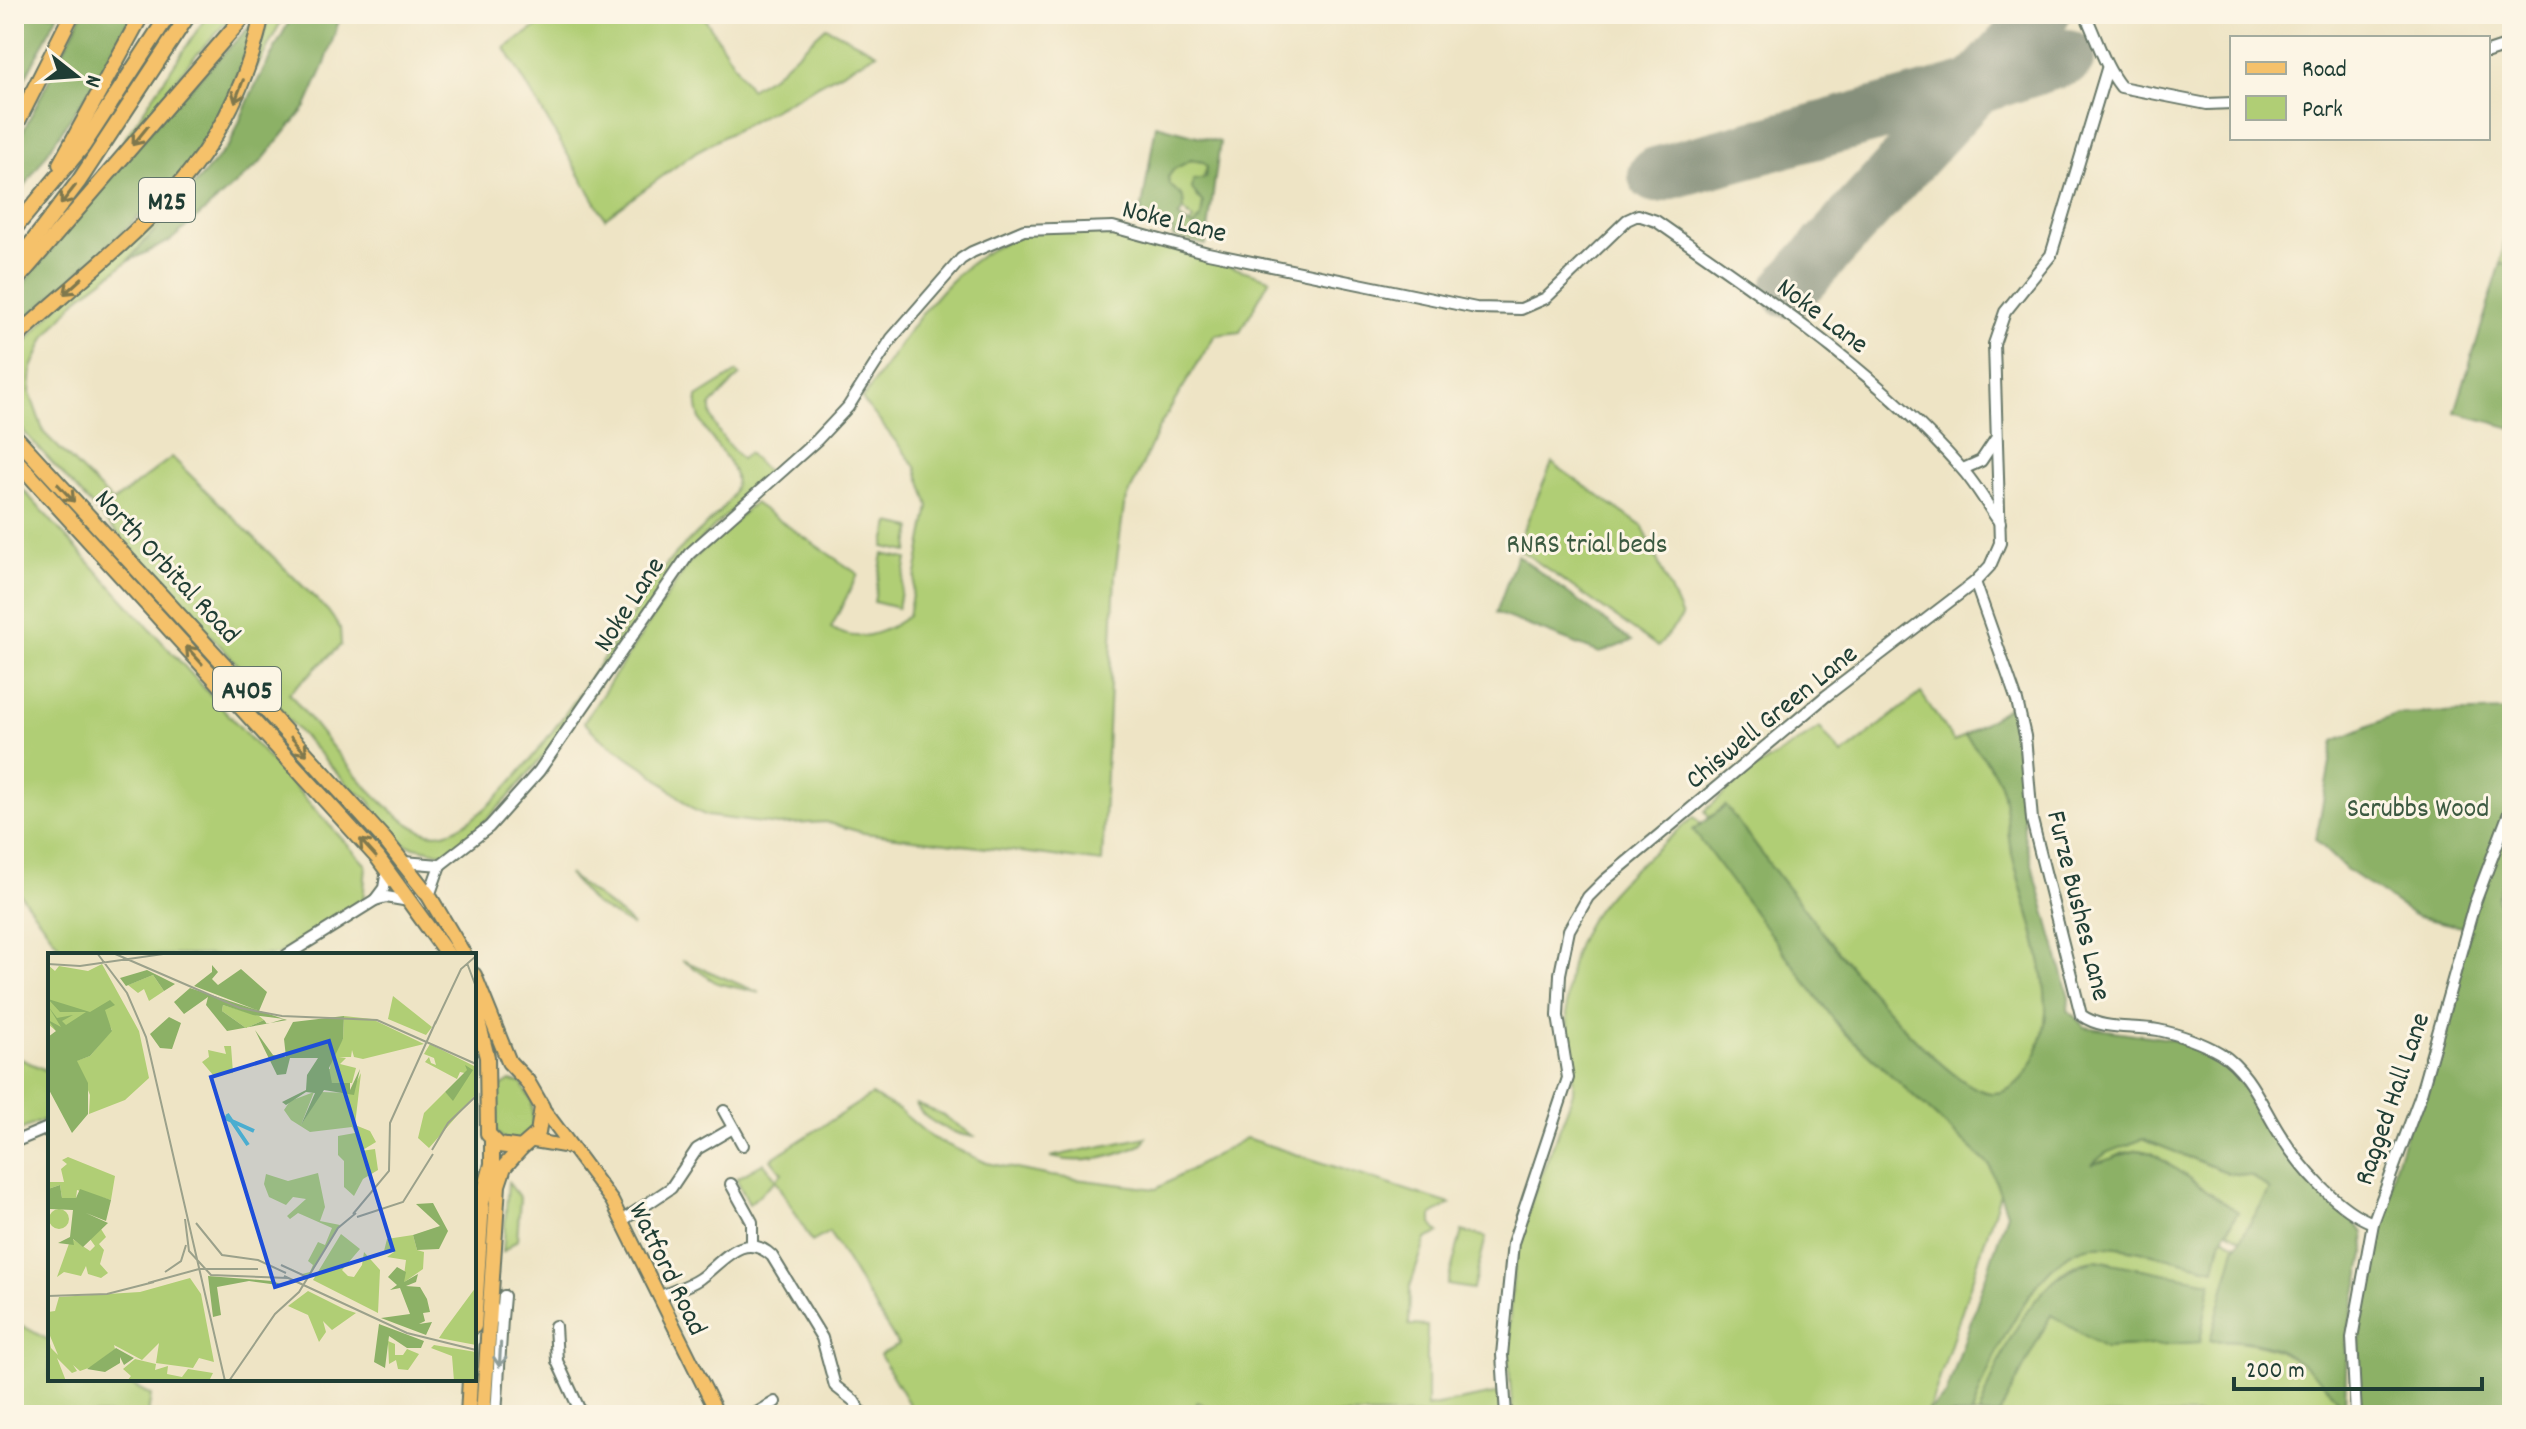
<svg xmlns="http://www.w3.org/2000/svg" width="2526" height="1429" viewBox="0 0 2526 1429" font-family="Dekko,sans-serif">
<rect width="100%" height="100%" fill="#fcf5e5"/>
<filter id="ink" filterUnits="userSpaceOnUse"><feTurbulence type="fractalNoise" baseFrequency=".0125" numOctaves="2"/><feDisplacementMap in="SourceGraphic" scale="16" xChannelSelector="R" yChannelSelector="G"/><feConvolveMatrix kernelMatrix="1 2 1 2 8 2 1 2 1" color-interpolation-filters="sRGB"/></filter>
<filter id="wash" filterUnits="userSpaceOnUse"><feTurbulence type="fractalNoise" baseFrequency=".006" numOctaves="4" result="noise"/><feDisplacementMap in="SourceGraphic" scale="32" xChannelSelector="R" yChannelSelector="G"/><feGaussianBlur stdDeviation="1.8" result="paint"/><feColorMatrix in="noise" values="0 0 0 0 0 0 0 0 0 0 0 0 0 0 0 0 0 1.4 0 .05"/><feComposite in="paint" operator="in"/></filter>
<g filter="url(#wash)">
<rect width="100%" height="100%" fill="#eee4c5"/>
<!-- green -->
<g fill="#b0ce75" stroke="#688654" stroke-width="2">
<path d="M 208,14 L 234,14 L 188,64 L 123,148 L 120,146 Z"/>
<path d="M 269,14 L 285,14 L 255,71 Z"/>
<path d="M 556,14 L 702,14 L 750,89 L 775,74 L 826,27 L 877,53 L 697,151 L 605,218 L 505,48 Z"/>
<path d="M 1191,160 L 1203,162 L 1207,167 L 1197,196 L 1203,203 L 1201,218 L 1194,227 L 1188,226 L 1193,220 L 1184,210 L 1184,201 L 1169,184 L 1168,177 L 1174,169 Z"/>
<path d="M 2512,189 L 2512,265 L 2501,263 Z"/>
<path d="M 174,208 L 128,261 L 77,299 L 45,338 L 32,368 L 30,393 L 44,433 L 113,502 L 172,457 L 328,611 L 340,628 L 341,645 L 289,693 C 319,729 385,822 429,833 C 497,850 630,608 671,559 C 687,539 730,511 735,487 C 741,457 693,436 697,397 L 737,372 L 740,375 L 711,405 C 709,426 728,444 741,459 L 748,453 L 770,475 L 701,539 L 573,721 L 507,799 L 462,844 L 445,854 L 406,845 L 386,829 L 369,800 L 350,787 L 23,431 C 14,412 7,380 16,360 C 34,316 135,241 174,208 Z"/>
<path d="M 1089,230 L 1170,247 L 1270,279 L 1240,332 L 1215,335 L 1159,427 L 1124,506 L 1115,574 L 1102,862 L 864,833 L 825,822 L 778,825 L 707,816 L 694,810 L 648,770 L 600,738 L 584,722 L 689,563 L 754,503 L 858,574 L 831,628 C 857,645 885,633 908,616 L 929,506 L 916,467 L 862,399 C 910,334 949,253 1034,232 C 1050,227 1072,230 1089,230 Z"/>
<path d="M 1552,463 L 1643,527 L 1682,617 L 1658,647 L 1516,547 Z"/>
<path d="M 14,480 L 366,865 L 363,903 L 277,955 L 66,955 L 14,886 Z"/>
<path d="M 890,523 L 912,528 L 908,552 L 884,547 Z"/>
<path d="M 883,554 L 907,559 L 898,608 L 874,602 Z"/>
<path d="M 1921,693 L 1954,742 L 1965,735 C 1979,752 1996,769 2002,790 C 2008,812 2008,835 2013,856 C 2024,904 2044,956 2046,1004 C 2048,1034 2028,1096 1991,1093 C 1932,1088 1766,860 1725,806 L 1709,818 L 1705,811 L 1744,776 L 1820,728 L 1842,755 Z"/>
<path d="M 1694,817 L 1701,824 L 1694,830 L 1841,1029 L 1990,1166 L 2000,1194 L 1931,1405 L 1924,1415 L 1513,1415 C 1506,1355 1507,1284 1524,1225 C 1536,1180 1558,1137 1573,1093 C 1575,1065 1568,1041 1567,1014 C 1561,917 1630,873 1694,817 Z"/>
<path d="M 568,874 L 629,921 L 632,926 L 593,903 Z"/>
<path d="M 682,960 L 760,993 L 717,983 Z"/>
<path d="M 14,1056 L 50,1072 L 50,1117 L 14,1133 Z"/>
<path d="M 510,1081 L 521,1083 L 532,1102 L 533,1131 L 519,1143 C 489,1141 487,1112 498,1089 Z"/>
<path d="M 871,1095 L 899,1110 L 932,1138 L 987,1163 L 1051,1176 L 1156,1189 L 1246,1138 L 1450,1204 L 1432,1215 L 1432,1224 L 1439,1233 L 1426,1239 L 1410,1287 L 1409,1325 L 1427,1326 L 1427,1407 L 1500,1393 L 1501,1415 L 1226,1415 L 1197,1402 L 1195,1415 L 908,1415 L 913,1411 L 880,1355 L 898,1345 L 829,1232 L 812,1242 L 776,1180 L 749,1204 L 736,1179 L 764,1163 L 776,1179 L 782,1173 L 771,1159 Z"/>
<path d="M 916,1104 L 941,1114 L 974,1136 C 955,1136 922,1120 916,1104 Z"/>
<path d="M 1146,1137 L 1143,1144 C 1114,1158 1082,1165 1050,1157 Z"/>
<path d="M 2142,1139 L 2229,1173 L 2252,1176 L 2270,1190 L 2241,1239 L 2227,1231 L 2238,1212 L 2152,1153 L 2138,1150 L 2123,1153 L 2095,1167 L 2090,1165 L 2106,1153 Z"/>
<path d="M 508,1182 L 520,1198 L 517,1240 L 503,1252 Z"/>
<path d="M 1462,1231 L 1486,1237 L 1473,1289 L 1447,1285 Z"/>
<path d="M 2223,1237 L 2238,1245 L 2211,1341 C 2270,1337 2319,1363 2349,1415 L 1999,1415 L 2051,1314 L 2105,1348 L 2200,1342 C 2182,1326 2130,1272 2113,1264 C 2048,1237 1995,1370 1979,1415 L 1972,1415 C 1985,1368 2038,1251 2093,1246 C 2123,1243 2183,1263 2214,1269 Z"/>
<path d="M 23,1326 L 50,1341 L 50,1379 L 121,1379 L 151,1395 L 148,1415 L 14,1415 L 14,1344 Z"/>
</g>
<!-- forest -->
<g fill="#8cb166" stroke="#56774d" stroke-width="2" fill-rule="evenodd">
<path d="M 19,14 L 58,14 L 14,100 L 14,25 Z"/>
<path d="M 82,14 L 132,14 L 101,73 L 14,202 L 14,149 Z"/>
<path d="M 293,14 L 341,14 L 325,64 L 306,107 L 260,163 L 170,241 L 128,261 L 230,144 L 252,92 Z"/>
<path d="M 256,20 L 227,108 L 173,186 L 14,330 L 14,295 L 161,118 Z"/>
<path d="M 1156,125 L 1220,142 L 1206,245 L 1173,237 L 1171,225 L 1166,225 L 1160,232 L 1139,225 ZM 1191,160 L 1203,162 L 1207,167 L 1206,178 L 1193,180 L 1192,189 L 1203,203 L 1201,218 L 1194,227 L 1178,217 L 1184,210 L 1183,197 L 1169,184 L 1168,177 L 1174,169 Z"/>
<path d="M 2501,263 L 2512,265 L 2512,428 L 2455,412 Z"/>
<path d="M 1517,555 L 1632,641 L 1600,653 L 1496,613 Z"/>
<path d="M 2014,704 L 2022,758 L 2024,835 L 2069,997 L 2068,1010 L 2085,1027 L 2170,1039 L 2207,1053 L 2226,1067 L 2247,1090 L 2290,1158 L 2364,1233 L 2365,1250 L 2347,1338 L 2345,1408 C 2303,1359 2279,1336 2210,1341 L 2235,1248 L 2270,1190 L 2252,1176 L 2229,1173 L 2143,1139 L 2106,1153 L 2091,1165 L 2138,1150 L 2152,1153 L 2238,1212 L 2221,1240 L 2215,1269 C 2183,1263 2124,1243 2093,1246 C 2038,1250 1985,1369 1972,1415 L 1924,1415 L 1946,1395 L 2007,1213 L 1990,1166 L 1841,1029 L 1693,830 L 1726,806 C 1767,860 1931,1088 1991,1093 C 2028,1096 2048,1034 2046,1004 C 2044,956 2023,898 2011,850 C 2007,831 2007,810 2002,790 C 1996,769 1979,752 1965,735 Z"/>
<path d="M 2512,711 L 2512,853 L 2497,899 L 2500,906 L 2512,908 L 2512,1415 L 2364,1415 L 2357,1386 L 2362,1307 L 2395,1166 L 2471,929 L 2417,917 L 2347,870 L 2316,840 L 2334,741 L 2397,714 Z"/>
<path d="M 2095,1260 L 2211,1282 L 2200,1342 L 2105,1348 L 2051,1315 L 1999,1415 L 1979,1415 C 1999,1358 2030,1275 2095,1260 Z"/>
</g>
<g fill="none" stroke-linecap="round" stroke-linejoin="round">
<!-- runway -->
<g stroke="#86907c" stroke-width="56">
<path d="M 1656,175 L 1973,88 L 2067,57"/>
<path d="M 1789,290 L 2042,14"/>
</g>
</g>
</g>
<g filter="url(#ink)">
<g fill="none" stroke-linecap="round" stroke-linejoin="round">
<!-- minor casing -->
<g stroke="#677767" stroke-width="14">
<g id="minor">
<path d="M 2085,14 C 2097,39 2104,66 2121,87 L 2207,104 L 2232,103"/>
<path d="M 2488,52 L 2512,44"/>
<path d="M 1963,469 L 1981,461 L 1995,440"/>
<path d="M 1975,582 L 2017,701 L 2025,736 L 2032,820 L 2081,1015 C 2103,1031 2132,1025 2158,1030 C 2178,1034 2203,1043 2220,1053 C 2250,1071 2263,1109 2281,1136 C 2301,1168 2338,1210 2373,1223"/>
<path d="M 404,862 L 440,865 L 489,827 L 539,771 L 689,554 L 817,440 L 848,407 L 892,338 L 961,259 L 972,252 L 1024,230 L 1113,227 L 1208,253 L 1476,308 L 1521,309 L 1546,298 L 1627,220 L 1638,215 L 1656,221 C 1763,296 1874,369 1961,468 C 1976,484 1987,505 2000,523"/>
<path d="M 429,896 L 440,865"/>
<path d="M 375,900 L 384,888 L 387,870"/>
<path d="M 287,955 L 375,900 L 386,897 L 409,901"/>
<path d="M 724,1111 L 743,1145"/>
<path d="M 14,1142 L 50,1127"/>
<path d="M 731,1184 L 752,1222 L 752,1245"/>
<path d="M 623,1220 L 671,1188 L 697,1149 L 733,1128"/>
<path d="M 659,1297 C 672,1291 687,1287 699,1279 C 722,1263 743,1229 772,1256 L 822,1338 L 835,1386 L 854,1401 L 863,1415"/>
<path d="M 491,1303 L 498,1318 L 502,1319 L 496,1415"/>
<path d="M 502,1319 L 504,1296"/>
<path d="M 555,1326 L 557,1361 L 582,1415"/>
<path d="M 753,1415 L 775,1402"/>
<path d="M 1506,1415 L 1502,1355 L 1513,1243 L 1568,1078 L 1558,1016 L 1560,974 L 1569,930 L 1588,897 L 1604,881 L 1826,696 L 1975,582 L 1990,566 L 2000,543 L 1994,344 L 2005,312 L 2051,255 L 2107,69"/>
<path d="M 2356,1415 L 2352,1338 L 2373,1223 L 2420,1097 L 2474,905 L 2512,805"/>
</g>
</g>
<!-- major casing -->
<g stroke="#677767" stroke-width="16">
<g id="major">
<path d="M 542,1107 L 612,1201 L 718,1415"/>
<path d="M 534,1141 L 570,1147"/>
</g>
</g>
<!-- highway casing -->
<g stroke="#677767" stroke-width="18">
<g id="highway">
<path d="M 14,129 L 72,14"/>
<path d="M 60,164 L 142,14"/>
<path d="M 14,229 L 83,146 L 169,14"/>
<path d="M 14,266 L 79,181 L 189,14"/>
<path d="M 14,283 L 246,14"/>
<path d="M 14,344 L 22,332 C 131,233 231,169 262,14"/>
<path d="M 14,435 L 385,840 L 429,896 L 464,955"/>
<path d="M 14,458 L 378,858 L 448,955"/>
<path d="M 474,975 L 509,1062 L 527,1081 L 542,1107 L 538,1133 L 521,1148 L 499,1145 L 488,1134 L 487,1057 L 474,1006"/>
<path d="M 474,1326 L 482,1202 L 492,1164 L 492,1140"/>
<path d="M 468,1415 L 470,1379"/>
<path d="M 483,1415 L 498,1185 L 504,1167 L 521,1148"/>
</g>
</g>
<!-- minor -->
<use href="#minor" stroke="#fff" stroke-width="10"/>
<!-- major -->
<use href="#major" stroke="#f5c16b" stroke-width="12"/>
<!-- highway -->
<use href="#highway" stroke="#f5c16b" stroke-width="14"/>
</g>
<!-- one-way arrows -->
<defs><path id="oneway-shaft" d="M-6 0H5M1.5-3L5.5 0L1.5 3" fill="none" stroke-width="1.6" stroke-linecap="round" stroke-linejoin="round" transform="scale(2)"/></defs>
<g stroke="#7f784d">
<use href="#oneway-shaft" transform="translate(239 91) rotate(111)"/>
<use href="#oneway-shaft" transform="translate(140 136) rotate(129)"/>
<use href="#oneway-shaft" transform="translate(68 195) rotate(128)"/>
<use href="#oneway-shaft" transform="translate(73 286) rotate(138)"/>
<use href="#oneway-shaft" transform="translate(66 493) rotate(47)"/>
<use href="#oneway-shaft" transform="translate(194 655) rotate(-132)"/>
<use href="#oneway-shaft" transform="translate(299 746) rotate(48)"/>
<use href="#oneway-shaft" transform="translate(368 848) rotate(-132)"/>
</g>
<use stroke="#8f9e9a" href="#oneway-shaft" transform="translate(500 1355) rotate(93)"/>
</g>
<g text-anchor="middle" stroke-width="6" stroke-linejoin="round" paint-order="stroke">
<!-- shield labels -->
<g fill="#fcf5e5" stroke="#617469" stroke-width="2">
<rect x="139" y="178" width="56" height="44" rx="6"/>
<rect x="213" y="667" width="68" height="44" rx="6"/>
</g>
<g font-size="26" font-weight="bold" fill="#1f3d34">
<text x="167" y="209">M25</text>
<text x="247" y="698">A405</text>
</g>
<!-- street labels -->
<g font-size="28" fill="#1f3d34" stroke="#fcf5e5">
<text transform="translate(1175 219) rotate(14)" y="10">Noke Lane</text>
<text transform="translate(1824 314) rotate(37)" y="10">Noke Lane</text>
<text transform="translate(169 565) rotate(47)" y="10">North Orbital Road</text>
<text transform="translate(627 603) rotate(-57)" y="10">Noke Lane</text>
<text transform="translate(1770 715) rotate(-39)" y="10">Chiswell Green Lane</text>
<text transform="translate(2081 905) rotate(76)" y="10">Furze Bushes Lane</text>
<text transform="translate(2390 1098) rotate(-71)" y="10">Ragged Hall Lane</text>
<text transform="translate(670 1268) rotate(64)" y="10">Watford Road</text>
</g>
<!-- park labels -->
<g font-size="28" fill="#3c5a41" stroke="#fcf5e5">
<text x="1587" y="552">RNRS trial beds</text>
<text x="2418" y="816">Scrubbs Wood</text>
</g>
</g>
<!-- overview -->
<g transform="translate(48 953)">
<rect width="428" height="428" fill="#eee4c5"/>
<path d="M 54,11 L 91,78 L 101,125 L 77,147 L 41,161 L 42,142 L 28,108 L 42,103 L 64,77 L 53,55 L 8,78 L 0,71 L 0,12 L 7,18 L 11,13 L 40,18 ZM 105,22 L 116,38 L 101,48 L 96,36 L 90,40 L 80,32 ZM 345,43 L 384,74 L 378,82 L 340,66 ZM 175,52 L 211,63 L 216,67 L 198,75 L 174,58 ZM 296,63 L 324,66 L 376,91 L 315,106 L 306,104 L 304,97 L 303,104 L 291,104 L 298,105 L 292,111 L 308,115 L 304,130 L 284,130 L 277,119 L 278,130 L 276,118 L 267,127 L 268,116 L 282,116 L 283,103 L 295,86 ZM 382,91 L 428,114 L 428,141 L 381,195 L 370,185 L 376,160 L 397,139 L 405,147 L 421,121 L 412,119 L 409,126 L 377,109 L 381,104 L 383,110 L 388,112 L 386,105 L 376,101 ZM 176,93 L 183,93 L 185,120 L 165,122 L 154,109 L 161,104 L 160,97 L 178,101 ZM 313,120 L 307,172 L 322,178 L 328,189 L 313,198 L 327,196 L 330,217 L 315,226 L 306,243 L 296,234 L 296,208 L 290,202 L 290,183 L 307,180 L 304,174 L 262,179 L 243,167 L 236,157 L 242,148 L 266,139 L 253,172 L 273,139 L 303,140 ZM 20,204 L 67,223 L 63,247 L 29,237 L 28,245 L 14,245 L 12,232 L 0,236 L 0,229 L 16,229 L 13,216 L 19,211 L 14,207 ZM 270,220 L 277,254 L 272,268 L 292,272 L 262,321 L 256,323 L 254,322 L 240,314 L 254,321 L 262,319 L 265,312 L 260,308 L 270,289 L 277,292 L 284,275 L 250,260 L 242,266 L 239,263 L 258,246 L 245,244 L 238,252 L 221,244 L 216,231 L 218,221 L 240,228 ZM1 266a10 10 0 1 1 20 0a10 10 0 1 1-20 0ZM 53,276 L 58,284 L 51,291 L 56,297 L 52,311 L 60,320 L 53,325 L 40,321 L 38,313 L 33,323 L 16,319 L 9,324 L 23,285 L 42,298 L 47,293 L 42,286 ZM 293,281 L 312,296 L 294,317 L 300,323 L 306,324 L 314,312 L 316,299 L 332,317 L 330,360 L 265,327 ZM 365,282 L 369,297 L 376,299 L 375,316 L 355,330 L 358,307 L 339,304 L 346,299 L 336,298 L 339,286 ZM 142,325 L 153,341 L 166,409 L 151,405 L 145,415 L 108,410 L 111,390 L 94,407 L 66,392 L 67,396 L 43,414 L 32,418 L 25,412 L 29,418 L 24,420 L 9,405 L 18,428 L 0,428 L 0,382 L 3,395 L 10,402 L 0,378 L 0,359 L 7,358 L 11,344 L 92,339 ZM 428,334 L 428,392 L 391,385 L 397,376 ZM 260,338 L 296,356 L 308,360 L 284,377 L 275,368 L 278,379 L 271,389 L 260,362 L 240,353 ZM 340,388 L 347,391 L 347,402 L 355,402 L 359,396 L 371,401 L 360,417 L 350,416 L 348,407 L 341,411 ZM 386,392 L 428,399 L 428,428 L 406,428 L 404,403 L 383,395 ZM 87,406 L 108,411 L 107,417 L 120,413 L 119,421 L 134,424 L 140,416 L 165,420 L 161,428 L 79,428 L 83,423 L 75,416 Z" fill="#b0ce75"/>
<path d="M 164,12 L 170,19 L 164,26 L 170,32 L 193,16 L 219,39 L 211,58 L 146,33 L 164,19 ZM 99,17 L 127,31 L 116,38 L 105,22 L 78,33 L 72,25 ZM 142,35 L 239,67 L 179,78 L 158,52 L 160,44 L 136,61 L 126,49 ZM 175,52 L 205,62 L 236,66 L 219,71 L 216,67 L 198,75 L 174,58 ZM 0,46 L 42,59 L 62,47 L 67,52 L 57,57 L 64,78 L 42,103 L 29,108 L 40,130 L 40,161 L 24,180 L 0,135 L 0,84 L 8,78 L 0,67 L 13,74 L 0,53 L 9,65 L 25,62 L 14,68 L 18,72 L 38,59 L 12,59 ZM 296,63 L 295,86 L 281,115 L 284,130 L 302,130 L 302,137 L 312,116 L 306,142 L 276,137 L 253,172 L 267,140 L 258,139 L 238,152 L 234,149 L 258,137 L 259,122 L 270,105 L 242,105 L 238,121 L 229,122 L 207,77 L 225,102 L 238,104 L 236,86 L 245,69 ZM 121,64 L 133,70 L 124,96 L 112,95 L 102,81 ZM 417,112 L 425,117 L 405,148 L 397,139 L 419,117 ZM 12,232 L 14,245 L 28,245 L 32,236 L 63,247 L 58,268 L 38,260 L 60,270 L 35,294 L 25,286 L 26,292 L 10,290 L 22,284 L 25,257 L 2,256 L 0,266 L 0,236 ZM 385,250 L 400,278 L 391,296 L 369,297 L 365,282 L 392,273 L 368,251 ZM 349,314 L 358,319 L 356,329 L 370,321 L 368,329 L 358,333 L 372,334 L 379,346 L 382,359 L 375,360 L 377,368 L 371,371 L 384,369 L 378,382 L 333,365 L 362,361 L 352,335 L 342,337 L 349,332 L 340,324 ZM 160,323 L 224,328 L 238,333 L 201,328 L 169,334 L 173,362 L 165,364 ZM 331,371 L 376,388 L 373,395 L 359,395 L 341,383 L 337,415 L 326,409 ZM 68,395 L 86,405 L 76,412 L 72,404 L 72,410 L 57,419 L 39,416 Z" fill="#8cb166" fill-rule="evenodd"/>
<path fill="none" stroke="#53becf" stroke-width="4" d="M 179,161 L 200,192M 175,164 L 206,178"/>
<path fill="none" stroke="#9ba18b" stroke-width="2" d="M 49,0 L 79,40 L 98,84 L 177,428M 65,0 L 192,55 L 234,63 L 329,67 L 428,111M 419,10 L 428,34M 0,11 L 32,13 L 122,0M 387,71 L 413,16 L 428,3M 384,197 L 400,170 L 428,143M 305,261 L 341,218 L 342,170 L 388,68M 309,264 L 355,249 L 385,201M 137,266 L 141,298 L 163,322 L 240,325M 148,270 L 174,302 L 210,307 L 238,320M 233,312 L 259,324M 117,319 L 133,308 L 138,292M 236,323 L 359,380 L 428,397M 100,330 L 151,316 L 210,316M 0,343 L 59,341 L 106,329M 181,428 L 227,361 L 251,339 L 290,275 L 308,260"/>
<path fill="#1d4ed8" fill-opacity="0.15" stroke="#1d4ed8" stroke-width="4" d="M 281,88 L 345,297 L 227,334 L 163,124 Z"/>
<rect width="428" height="428" fill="none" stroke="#1f3d34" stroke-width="4"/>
</g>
<!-- margin -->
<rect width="2526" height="1429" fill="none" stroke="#fcf5e5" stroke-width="48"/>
<!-- legend -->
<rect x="2230" y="36" width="260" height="104" fill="#fcf5e5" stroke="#a4ab9e" stroke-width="2"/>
<rect x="2246" y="62" width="40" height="12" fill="#f5c16b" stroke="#a4ab9e" stroke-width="2"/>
<text x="2302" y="76" font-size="24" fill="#1f3d34">Road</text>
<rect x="2246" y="96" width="40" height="24" fill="#b0ce75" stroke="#a4ab9e" stroke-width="2"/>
<text x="2302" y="116" font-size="24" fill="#1f3d34">Park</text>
<!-- north arrow -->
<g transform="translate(76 76) rotate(107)" stroke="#fcf5e5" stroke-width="6" paint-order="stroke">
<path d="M0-6L14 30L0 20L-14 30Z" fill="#1f3d34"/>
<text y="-12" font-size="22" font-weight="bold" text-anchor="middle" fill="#1f3d34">N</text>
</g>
<!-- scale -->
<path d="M2234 1377v12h248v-12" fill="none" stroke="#1f3d34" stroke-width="4"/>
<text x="2246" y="1377" font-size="24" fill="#1f3d34" stroke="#fcf5e5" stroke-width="6" paint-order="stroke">200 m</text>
</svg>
